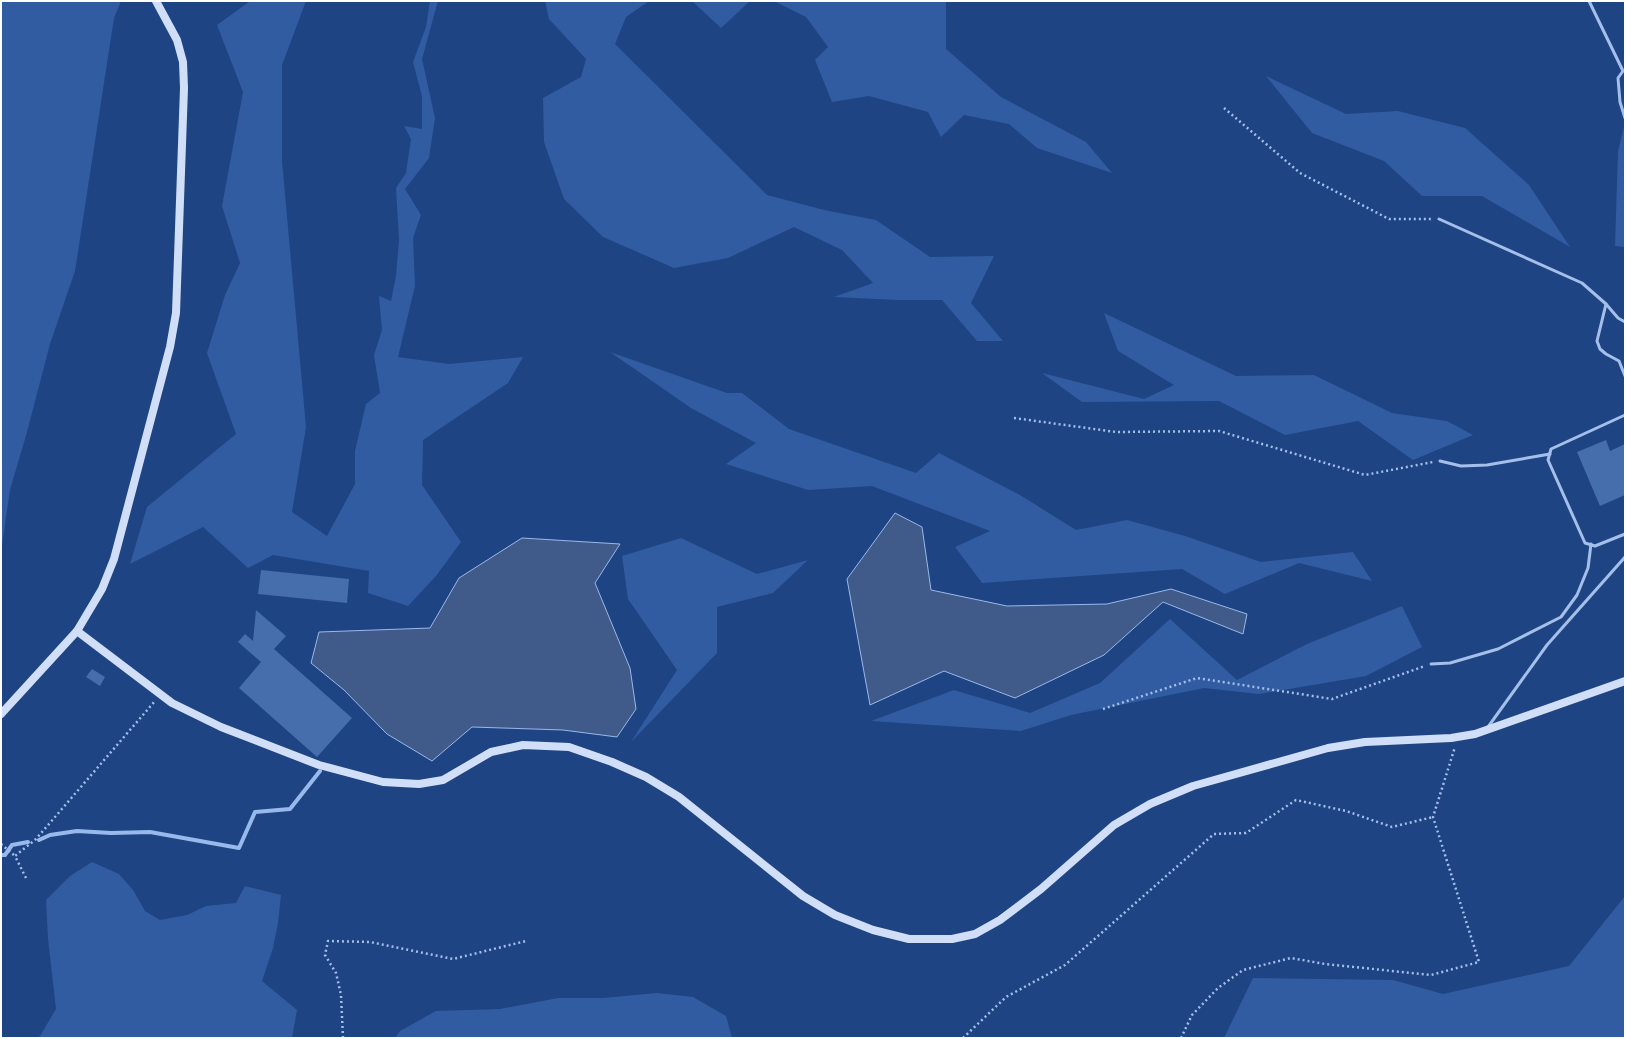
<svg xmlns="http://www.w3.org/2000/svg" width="1626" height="1039" viewBox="0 0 1626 1039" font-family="'Titillium Web',sans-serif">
<rect width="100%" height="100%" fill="#1e4483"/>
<!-- green -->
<g fill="#315ca1">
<path d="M 1,1 L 121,1 L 114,18 L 75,271 L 50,344 L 27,432 L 10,490 L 1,552 Z"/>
<path d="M 250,1 L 306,1 L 282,65 L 282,161 L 306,427 L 292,512 L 327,536 L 355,484 L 355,451 L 366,404 L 380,393 L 374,355 L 382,330 L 379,296 L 391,301 L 396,276 L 399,240 L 396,188 L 406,173 L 411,139 L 404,126 L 422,129 L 422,96 L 413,62 L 426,27 L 430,1 L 438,1 L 422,59 L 435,118 L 429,158 L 405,189 L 421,215 L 413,238 L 415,286 L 398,357 L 449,364 L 523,357 L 508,383 L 423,440 L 422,485 L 461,542 L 436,576 L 408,606 L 368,593 L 369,571 L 273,555 L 248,568 L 203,527 L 130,564 L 147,507 L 236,434 L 207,353 L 225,295 L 240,263 L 222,206 L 243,92 L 217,25 Z"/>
<path d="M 545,1 L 649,1 L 626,17 L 615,44 L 767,195 L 824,210 L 876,220 L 930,257 L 994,256 L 971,303 L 1003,341 L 977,341 L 942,300 L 898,300 L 834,297 L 873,283 L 842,250 L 794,227 L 728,258 L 674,268 L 603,237 L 564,199 L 544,142 L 543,98 L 581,77 L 586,59 L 549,19 Z"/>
<path d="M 692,1 L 750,1 L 721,28 Z"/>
<path d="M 774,1 L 946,1 L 946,49 L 1001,97 L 1086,142 L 1112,173 L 1037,148 L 1009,124 L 964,115 L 941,137 L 928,112 L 869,96 L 832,102 L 815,60 L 828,47 L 806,17 Z"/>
<path d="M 1266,76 L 1346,114 L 1398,111 L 1465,128 L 1529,185 L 1570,247 L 1482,196 L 1422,196 L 1384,161 L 1312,133 Z"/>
<path d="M 1625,123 L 1625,247 L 1615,246 L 1618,151 Z"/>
<path d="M 1104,313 L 1236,376 L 1314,375 L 1392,413 L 1447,421 L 1473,435 L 1413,460 L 1358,421 L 1285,435 L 1219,401 L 1082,402 L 1042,373 L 1144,399 L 1174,385 L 1118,351 Z"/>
<path d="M 610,352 L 727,393 L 742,393 L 789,429 L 916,473 L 939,453 L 1020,495 L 1076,530 L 1127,520 L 1185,536 L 1261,562 L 1353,552 L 1372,581 L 1299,563 L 1225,594 L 1182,569 L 982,583 L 955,547 L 990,531 L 872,486 L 808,490 L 726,464 L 756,443 L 691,408 Z"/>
<path d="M 681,538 L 757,574 L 808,560 L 773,593 L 717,607 L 717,653 L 631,742 L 677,670 L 628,599 L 622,556 Z"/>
<path d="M 1402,606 L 1422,647 L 1366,676 L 1259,694 L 1204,688 L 1071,715 L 1021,731 L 871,721 L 954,690 L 1030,713 L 1100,683 L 1170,619 L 1237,680 L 1307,644 Z"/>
<path d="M 92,862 L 119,874 L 133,890 L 145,911 L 160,920 L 187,915 L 206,906 L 236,903 L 245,886 L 281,895 L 278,923 L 273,948 L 262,981 L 297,1010 L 292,1038 L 37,1038 L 40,1036 L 56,1009 L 48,939 L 46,900 L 70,876 Z"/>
<path d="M 1625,896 L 1625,1038 L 1224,1038 L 1253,978 L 1393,980 L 1443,994 L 1569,966 Z"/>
<path d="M 657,993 L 693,997 L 726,1016 L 732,1038 L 395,1038 L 400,1031 L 436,1011 L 500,1009 L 558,998 L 603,998 Z"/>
</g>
<!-- water -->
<g fill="#405b8a" stroke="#98b9eb">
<path d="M 895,513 L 922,527 L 931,590 L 1007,606 L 1107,604 L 1171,589 L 1247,614 L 1243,634 L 1163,602 L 1104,655 L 1015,698 L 944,671 L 870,705 L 847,579 Z"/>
<path d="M 522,538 L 620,544 L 595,583 L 630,668 L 636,709 L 617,737 L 563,730 L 472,727 L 432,761 L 387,734 L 344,690 L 311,663 L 319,632 L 430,628 L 459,578 Z"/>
</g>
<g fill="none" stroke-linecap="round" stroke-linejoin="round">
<!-- stream -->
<g stroke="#98b9eb" stroke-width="4">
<path d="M 39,840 L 50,835 L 77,831 L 111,833 L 150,832 L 239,848 L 255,812 L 290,809 L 320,771"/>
<path d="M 1,855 L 5,855 L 12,845 L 28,842"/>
</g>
</g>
<!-- building -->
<g fill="#466dac">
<path d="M 1606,440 L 1610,451 L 1625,444 L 1625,495 L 1600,506 L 1577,452 Z"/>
<path d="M 261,570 L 349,579 L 347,603 L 258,594 Z"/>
<path d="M 256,610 L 286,636 L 274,649 L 352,718 L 317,757 L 239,688 L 261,662 L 238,642 L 245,634 L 253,641 Z"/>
<path d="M 92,669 L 105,677 L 100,686 L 86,677 Z"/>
</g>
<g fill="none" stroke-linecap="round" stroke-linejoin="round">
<!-- path -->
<g stroke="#a4bfea" stroke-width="2.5" stroke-dasharray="2 3" stroke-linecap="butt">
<path d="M 1224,108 L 1300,173 L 1389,219 L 1433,219"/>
<path d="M 1014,418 L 1116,432 L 1219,431 L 1365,475 L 1433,462"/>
<path d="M 1103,709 L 1197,678 L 1332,699 L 1425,666"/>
<path d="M 1,844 L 15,856"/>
<path d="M 26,878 L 15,856 L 36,839 L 155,701"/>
<path d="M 343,1038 L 341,995 L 336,973 L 325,955 L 328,941 L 370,942 L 453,959 L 526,941"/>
<path d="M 963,1038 L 1006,997 L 1065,965 L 1214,834 L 1246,833 L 1296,800 L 1346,811 L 1392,827 L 1433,817"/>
<path d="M 1181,1038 L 1192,1015 L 1218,988 L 1243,970 L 1291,958 L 1325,964 L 1431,975 L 1479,962 L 1433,817 L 1455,747"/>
</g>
<!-- lane -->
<g stroke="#a4bfea" stroke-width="3">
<path d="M 1589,1 L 1623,71 L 1618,78 L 1620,102 L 1625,118"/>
<path d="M 1439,219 L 1582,283 L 1606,304 L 1618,318 L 1625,322"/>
<path d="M 1606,304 L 1597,341 L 1600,349 L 1606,354 L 1619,361 L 1625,376"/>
<path d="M 1625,415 L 1551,449 L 1548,460 L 1585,543 L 1595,546 L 1625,534"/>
<path d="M 1440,461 L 1461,466 L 1487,465 L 1550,454"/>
<path d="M 1431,664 L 1450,663 L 1498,649 L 1561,617 L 1577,595 L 1588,568 L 1591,544"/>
<path d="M 1488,727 L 1547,645 L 1625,557"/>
</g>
<!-- secondary -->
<g stroke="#d0def7" stroke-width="8">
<path d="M 77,631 L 172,703 L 221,727 L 319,765 L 383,782 L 419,784 L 443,780 L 491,752 L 523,745 L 569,747 L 612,762 L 646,777 L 679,797 L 803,896 L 835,915 L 873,930 L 909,939 L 952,939 L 975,934 L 1000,920 L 1041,889 L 1114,825 L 1150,804 L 1193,786 L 1328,748 L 1365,742 L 1451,738 L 1475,734 L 1625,681"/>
<path d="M 1,714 L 77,631 L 102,589 L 114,559 L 170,347 L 176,313 L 184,88 L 183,62 L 177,40 L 156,1"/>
</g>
</g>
<!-- border -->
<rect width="1626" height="1039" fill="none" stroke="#ffffff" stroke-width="4"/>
</svg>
